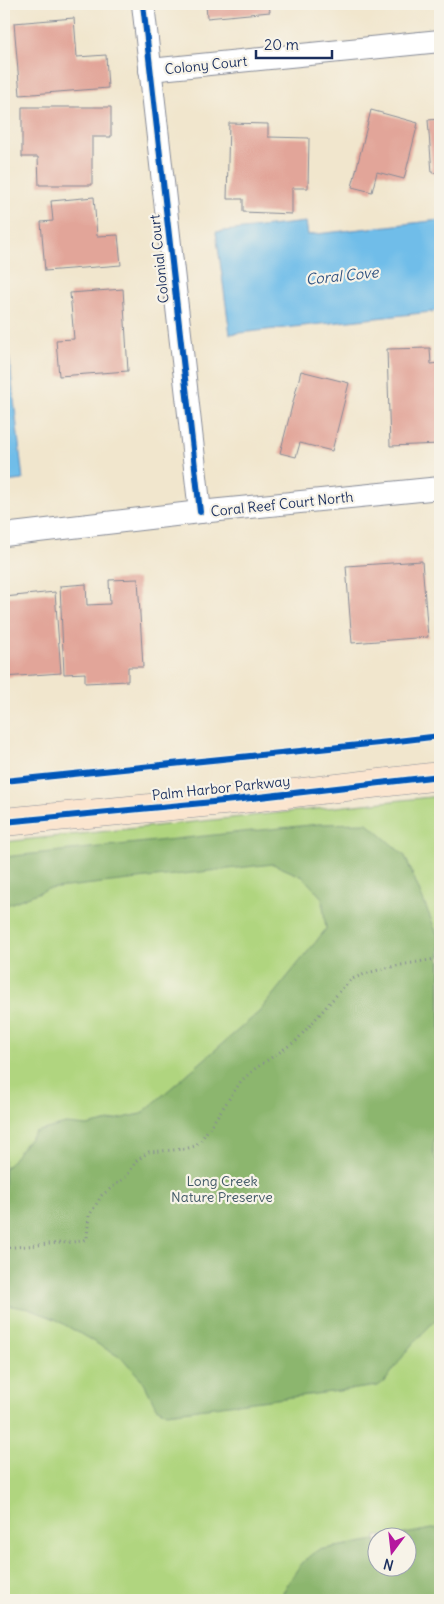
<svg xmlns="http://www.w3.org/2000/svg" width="444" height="1604" viewBox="0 0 444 1604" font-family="Delius,sans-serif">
<rect width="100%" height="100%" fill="#f7f3e8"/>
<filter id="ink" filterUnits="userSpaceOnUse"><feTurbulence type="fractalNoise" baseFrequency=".02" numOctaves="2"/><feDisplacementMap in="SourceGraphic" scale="10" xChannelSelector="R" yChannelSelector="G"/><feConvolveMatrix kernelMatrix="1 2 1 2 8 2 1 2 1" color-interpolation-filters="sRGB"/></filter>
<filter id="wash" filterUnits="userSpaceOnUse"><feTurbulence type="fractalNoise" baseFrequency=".0096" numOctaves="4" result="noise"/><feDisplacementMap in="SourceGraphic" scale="20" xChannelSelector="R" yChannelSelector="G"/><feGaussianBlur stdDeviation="1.12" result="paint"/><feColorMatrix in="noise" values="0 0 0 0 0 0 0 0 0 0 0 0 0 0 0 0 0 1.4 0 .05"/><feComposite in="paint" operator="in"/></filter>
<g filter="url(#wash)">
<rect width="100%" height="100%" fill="#f1e6cd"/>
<!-- green -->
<path fill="#b0d57f" stroke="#66826e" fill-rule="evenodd" d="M 440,796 L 440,1600 L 4,1600 L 4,842 ZM 376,1536 L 406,1536 L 406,1566 L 376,1566 Z"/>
<!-- forest -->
<g fill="#8cb66e" stroke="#547266">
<path d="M 367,823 L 405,856 L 440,941 L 440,1123 C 433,1140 429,1151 440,1167 L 440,1315 L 409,1348 L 386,1380 L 378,1386 L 167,1413 L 156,1407 L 143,1381 L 123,1359 L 55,1319 L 29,1309 L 12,1306 L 4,1301 L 4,1170 L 35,1132 L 66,1124 L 87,1126 L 141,1114 L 259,1012 L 326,929 L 322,898 L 303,877 L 273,864 L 48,889 L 4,906 L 4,857 L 319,824 Z"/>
<path d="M 438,1528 L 440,1529 L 440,1600 L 279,1600 C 289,1582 299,1561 318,1550 L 376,1540 L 376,1566 L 406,1566 L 406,1536 L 393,1536 Z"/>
</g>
<!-- water -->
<g fill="#6fbde9" stroke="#4576a4">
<path d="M 440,220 L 440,311 L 230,334 L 216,232 L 306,222 L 308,235 Z"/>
<path d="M 4,310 L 23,480 L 4,482 Z"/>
</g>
<g id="blocks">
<!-- building -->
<g fill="#e2a599">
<path d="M 206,4 L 269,4 L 270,12 L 207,18 Z"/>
<path d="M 74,18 L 77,57 L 106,55 L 108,88 L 20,95 L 14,23 Z"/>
<path d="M 22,107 L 111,107 L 111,137 L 92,137 L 92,185 L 39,185 L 38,157 L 22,157 Z"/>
<path d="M 371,110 L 418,123 L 404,179 L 377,172 L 372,192 L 352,187 Z"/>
<path d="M 440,119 L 440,172 L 432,173 L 428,120 Z"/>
<path d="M 229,123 L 268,124 L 268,137 L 309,138 L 308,188 L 292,188 L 292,214 L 243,212 L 243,199 L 227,199 Z"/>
<path d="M 94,197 L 97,236 L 118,235 L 121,265 L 45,271 L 41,222 L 53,221 L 51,201 Z"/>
<path d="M 123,289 L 128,371 L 59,376 L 56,340 L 74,339 L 70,293 Z"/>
<path d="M 430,348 L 431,364 L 440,363 L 440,444 L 390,446 L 387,349 Z"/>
<path d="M 301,371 L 349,383 L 332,451 L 300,443 L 296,457 L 280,453 Z"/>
<path d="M 422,561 L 428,637 L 352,643 L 346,566 Z"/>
<path d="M 138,579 L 143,667 L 128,667 L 128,681 L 85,683 L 85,673 L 64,674 L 60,586 L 86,584 L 87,605 L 110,604 L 109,580 Z"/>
<path d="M 55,592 L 61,673 L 4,677 L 4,597 Z"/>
</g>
</g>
</g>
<g filter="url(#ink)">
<use href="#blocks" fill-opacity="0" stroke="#868a96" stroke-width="1"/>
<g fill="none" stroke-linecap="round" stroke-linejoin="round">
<!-- street casing -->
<g stroke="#868a96" stroke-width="24">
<g id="street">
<path d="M 143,4 L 200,512"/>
<path d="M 150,70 L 440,41"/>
<path d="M 4,535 L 200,512 L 440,488"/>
</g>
</g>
<!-- secondary casing -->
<g stroke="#868a96" stroke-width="29">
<path id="secondary" d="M 4,822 L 234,800 L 440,776"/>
</g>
<!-- path -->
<path stroke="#868a96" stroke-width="3" stroke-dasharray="1 4" stroke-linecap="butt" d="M 4,1248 L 82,1241 L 87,1238 L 89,1216 L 102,1195 L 127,1176 L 137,1160 L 149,1152 L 185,1149 L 195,1146 L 201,1140 L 242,1080 L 256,1068 L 296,1041 L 350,980 C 378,967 410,964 440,958"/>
<!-- street -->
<use href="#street" stroke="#fff" stroke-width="22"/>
<!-- secondary -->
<use href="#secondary" stroke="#fbe5cf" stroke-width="28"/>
<!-- cycleway casing -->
<g stroke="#f7f3e8" stroke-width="9">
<g id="cycleway">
<path d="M 143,4 L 200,512"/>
<path d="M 4,781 L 389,742 L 440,736"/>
<path d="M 4,822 L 234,800 L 440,776"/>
</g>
</g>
<!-- cycleway -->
<use href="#cycleway" stroke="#0057b8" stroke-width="6"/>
</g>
</g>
<g text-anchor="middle" stroke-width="4.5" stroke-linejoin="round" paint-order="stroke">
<!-- street labels -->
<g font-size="14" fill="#1b2f5e" stroke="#f7f3e8">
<text transform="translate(206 65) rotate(-6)" y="5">Colony Court</text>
<text transform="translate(159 259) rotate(-96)" y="5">Colonial Court</text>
<text transform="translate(282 504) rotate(-6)" y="5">Coral Reef Court North</text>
<text transform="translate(221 788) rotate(-6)" y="5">Palm Harbor Parkway</text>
</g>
<!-- park labels -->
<g font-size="14" fill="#405866" stroke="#f7f3e8">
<text x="222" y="1186">Long Creek<tspan x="222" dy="16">Nature Preserve</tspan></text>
</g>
<!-- water labels -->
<g font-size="15" font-style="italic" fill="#305281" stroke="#f7f3e8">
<text transform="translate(342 276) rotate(-6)" y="5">Coral Cove</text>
</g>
</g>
<!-- margin -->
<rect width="444" height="1604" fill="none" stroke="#f7f3e8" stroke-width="20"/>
<!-- north arrow -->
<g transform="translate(392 1552) rotate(195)"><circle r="24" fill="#f7f3e8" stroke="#9fa5b1"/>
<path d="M0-4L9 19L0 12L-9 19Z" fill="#b5179e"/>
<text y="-8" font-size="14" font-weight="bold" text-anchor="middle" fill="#1b2f5e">N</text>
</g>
<!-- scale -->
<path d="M256 50v8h76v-8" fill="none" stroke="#1b2f5e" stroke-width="2.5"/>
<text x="264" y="50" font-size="15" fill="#1b2f5e" stroke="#f7f3e8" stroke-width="4" paint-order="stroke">20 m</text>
</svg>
